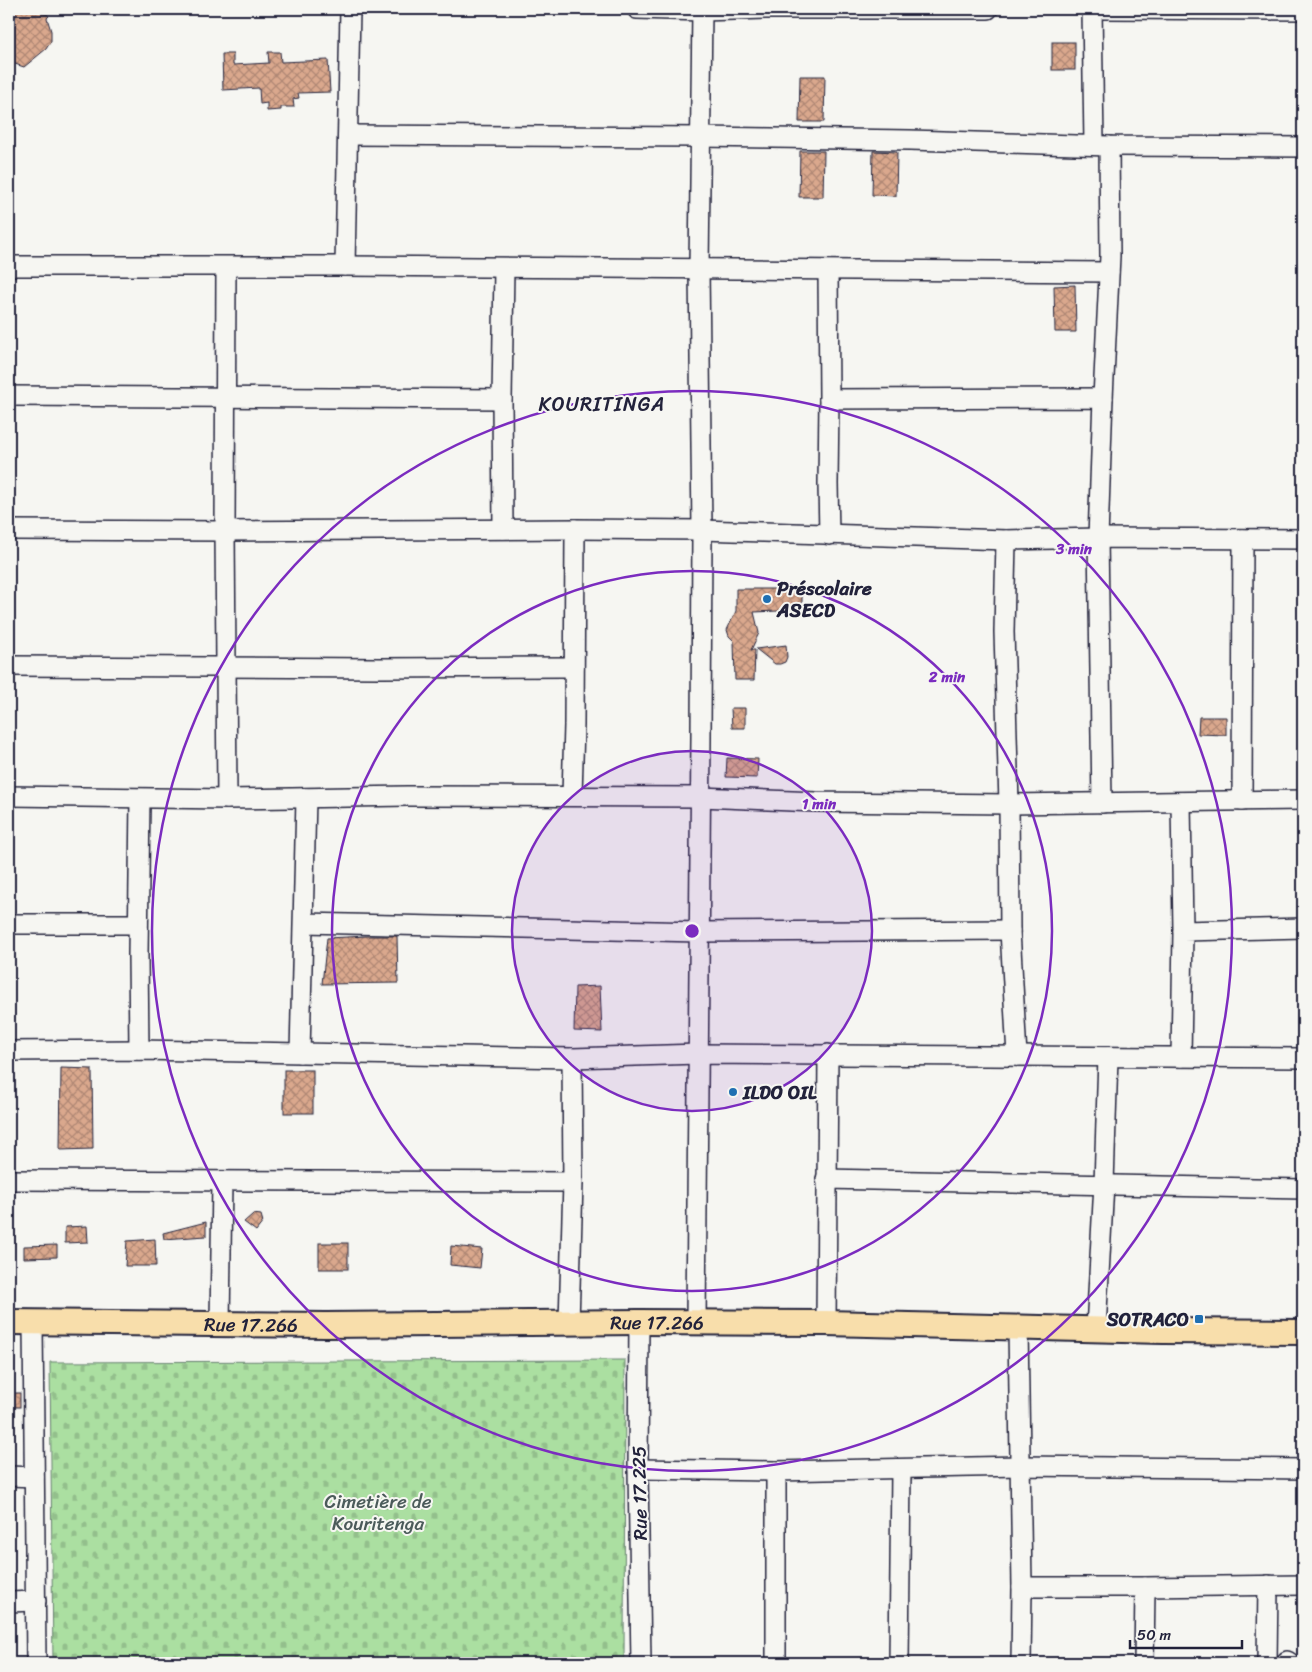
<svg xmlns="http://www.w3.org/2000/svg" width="1312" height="1672" viewBox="0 0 1312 1672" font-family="Sriracha,sans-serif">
<defs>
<pattern id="cemetery-stones" width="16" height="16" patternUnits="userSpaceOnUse" patternTransform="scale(1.25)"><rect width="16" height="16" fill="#abdfa1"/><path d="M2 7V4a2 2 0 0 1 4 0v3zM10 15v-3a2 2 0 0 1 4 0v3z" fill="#93bf8c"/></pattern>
<pattern id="building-cross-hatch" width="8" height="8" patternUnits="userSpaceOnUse" patternTransform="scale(1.25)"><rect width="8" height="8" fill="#daa88d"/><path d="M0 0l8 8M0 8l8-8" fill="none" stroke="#b08874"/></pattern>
</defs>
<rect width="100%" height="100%" fill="#f6f6f2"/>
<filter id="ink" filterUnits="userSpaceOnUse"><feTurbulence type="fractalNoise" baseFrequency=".02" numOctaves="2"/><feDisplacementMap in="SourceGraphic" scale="10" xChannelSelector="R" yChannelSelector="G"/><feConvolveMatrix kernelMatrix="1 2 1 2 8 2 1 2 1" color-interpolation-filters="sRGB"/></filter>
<g filter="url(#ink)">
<!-- cemetery -->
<path fill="url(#cemetery-stones)" stroke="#66806e" d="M 625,1360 L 624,1663 L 53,1663 L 50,1362 Z"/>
<!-- building -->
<g fill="url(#building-cross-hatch)" stroke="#22223b">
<path d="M 9,9 L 40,9 L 49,16 L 47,18 L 51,31 L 51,41 L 46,49 L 24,67 L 9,62 Z"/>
<rect x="1052" y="42" width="23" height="28"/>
<path d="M 268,52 L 280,52 L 281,62 L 328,60 L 330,92 L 298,93 L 299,98 L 293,99 L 294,107 L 281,107 L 281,110 L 267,111 L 267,103 L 260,104 L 259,88 L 223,90 L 222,54 L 233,54 L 233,65 L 269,63 Z"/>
<path d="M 800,76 L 825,76 L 824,122 L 799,122 Z"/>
<path d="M 800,151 L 824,151 L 823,197 L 799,197 Z"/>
<path d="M 873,151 L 897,152 L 896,196 L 872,195 Z"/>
<path d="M 1075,285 L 1076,332 L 1055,332 L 1054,286 Z"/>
<path d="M 736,589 L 802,589 L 802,610 L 754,612 L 759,633 L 751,650 L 755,650 L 754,680 L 735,680 L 734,641 L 729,636 L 727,630 L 736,611 Z"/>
<path d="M 786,645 L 787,657 L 785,662 L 780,664 L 775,664 L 756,649 Z"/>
<path d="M 731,708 L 745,708 L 745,728 L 732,728 Z"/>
<path d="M 1199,717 L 1226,717 L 1226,735 L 1198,734 Z"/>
<path d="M 727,758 L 758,759 L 757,778 L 726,777 Z"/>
<path d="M 367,936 L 397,936 L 398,983 L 322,984 L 327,938 Z"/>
<path d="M 600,986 L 602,1032 L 574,1031 L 575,987 Z"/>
<path d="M 61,1068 L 92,1069 L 93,1149 L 60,1150 Z"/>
<rect x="284" y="1070" width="29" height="43"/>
<path d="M 253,1214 L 261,1215 L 263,1222 L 256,1231 L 244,1222 Z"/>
<path d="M 206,1222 L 206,1236 L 164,1239 L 163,1233 Z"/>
<path d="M 87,1226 L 88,1242 L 65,1243 L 65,1227 Z"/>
<path d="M 155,1239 L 156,1266 L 125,1266 L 127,1241 Z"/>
<rect x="319" y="1243" width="29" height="26"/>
<path d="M 57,1245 L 57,1257 L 24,1258 L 24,1246 Z"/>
<path d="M 451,1246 L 482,1249 L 480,1268 L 450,1265 Z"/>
<rect x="9" y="1393" width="11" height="14"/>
</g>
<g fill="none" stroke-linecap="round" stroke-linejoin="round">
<!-- minor casing -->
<g stroke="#22223b" stroke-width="22">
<g id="minor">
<path d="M 637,9 L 702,11 L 766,9 L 988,9"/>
<path d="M 1092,9 L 1094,145"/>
<path d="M 1103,9 L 1303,10"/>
<path d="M 348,135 L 700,137 L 910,140 L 1109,146 L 1303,147"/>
<path d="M 9,266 L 345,266 L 1109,272"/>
<path d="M 345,266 L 350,9"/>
<path d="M 226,267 L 225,531 L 227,799"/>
<path d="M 828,271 L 829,399 L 828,484 L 829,535"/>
<path d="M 9,396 L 502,399"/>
<path d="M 1103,398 L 1110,256 L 1109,146"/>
<path d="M 829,399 L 1103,398 L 1098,538 L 1102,803"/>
<path d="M 503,529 L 502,399 L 504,268"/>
<path d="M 9,530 L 225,531 L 575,529 L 702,530 L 1006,540 L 1098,538 L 1303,539"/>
<path d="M 1006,540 L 1004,632 L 1009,804 L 1010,930 L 1017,1056"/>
<path d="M 9,666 L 381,668 L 574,667"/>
<path d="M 9,796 L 227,799 L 407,796 L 701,797 L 816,802 L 1009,804 L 1303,800"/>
<path d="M 572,796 L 574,725 L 575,529"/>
<path d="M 1242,801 L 1243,539"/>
<path d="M 1181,802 L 1183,931"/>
<path d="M 304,923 L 699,932 L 1010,930"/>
<path d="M 9,924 L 138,924"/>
<path d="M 139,1050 L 138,955 L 140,799"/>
<path d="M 9,1051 L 139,1050 L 572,1058 L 698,1054 L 1303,1058"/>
<path d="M 300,1053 L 306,798"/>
<path d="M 1181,1057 L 1183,931 L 1303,928"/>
<path d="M 826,1179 L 1303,1189"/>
<path d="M 9,1180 L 573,1182"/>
<path d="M 33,1322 L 36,1663"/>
<path d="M 639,1322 L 638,1469 L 641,1663"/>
<path d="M 696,1322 L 701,737 L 702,530 L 699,269 L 702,9"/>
<path d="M 569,1323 L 573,1182 L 572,1058"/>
<path d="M 826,1323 L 828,1054"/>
<path d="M 220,1324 L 222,1181"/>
<path d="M 1018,1328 L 1022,1587 L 1021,1663"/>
<path d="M 1096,1329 L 1104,1184 L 1108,1057"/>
<path d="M 638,1469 L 776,1471 L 1020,1466 L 1303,1469"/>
<path d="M 776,1471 L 776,1663"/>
<path d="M 9,1476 L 34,1477"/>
<path d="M 1022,1587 L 1145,1587 L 1303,1585"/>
<path d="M 9,1602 L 36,1601"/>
<path d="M 1287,1661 L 1290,1663"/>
<path d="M 899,1663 L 901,1469"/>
<path d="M 1144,1663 L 1145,1587"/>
<path d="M 1267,1663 L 1268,1585"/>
</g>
</g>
<!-- major casing -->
<g stroke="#22223b" stroke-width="28">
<g id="major">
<path id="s1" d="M 9,1322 L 326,1325 L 639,1322 L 826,1323 L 1163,1331 L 1303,1332"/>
</g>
</g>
<!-- minor -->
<use href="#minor" stroke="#f6f6f2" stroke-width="19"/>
<!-- major -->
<use href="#major" stroke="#f8deab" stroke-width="24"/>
</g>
</g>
<!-- distance rings -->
<circle cx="692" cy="931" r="180" fill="#7b2cbf" fill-opacity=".12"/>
<g fill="none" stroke="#7b2cbf" stroke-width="2.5">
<circle cx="692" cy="931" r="180"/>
<circle cx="692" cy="931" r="360"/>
<circle cx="692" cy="931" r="540"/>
</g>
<!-- markers -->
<g fill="#1f6fb2" stroke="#f6f6f2" stroke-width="2">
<circle cx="767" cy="599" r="5"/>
<circle cx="733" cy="1092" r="5"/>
<rect x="1194" y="1314" width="10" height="10" rx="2.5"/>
</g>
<g text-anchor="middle" stroke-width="4" stroke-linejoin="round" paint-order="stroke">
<!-- poi labels -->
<g font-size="19" font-weight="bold" fill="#22223b" stroke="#f6f6f2" text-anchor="start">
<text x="777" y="595">Préscolaire<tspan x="777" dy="22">ASECD</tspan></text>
<text x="743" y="1099">ILDO OIL</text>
<text x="1189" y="1326" text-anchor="end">SOTRACO</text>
</g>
<!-- street labels -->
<g font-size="19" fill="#22223b" stroke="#f6f6f2">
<text dy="7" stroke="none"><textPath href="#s1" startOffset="648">Rue 17.266</textPath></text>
<text dy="7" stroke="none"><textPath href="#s1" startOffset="242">Rue 17.266</textPath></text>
<text transform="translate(639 1493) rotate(-91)" y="7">Rue 17.225</text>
</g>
<!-- park labels -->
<g font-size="19" fill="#4b5b5a" stroke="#f6f6f2">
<text x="378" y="1508">Cimetière de<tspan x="378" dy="22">Kouritenga</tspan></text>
</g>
<!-- neighbourhood labels -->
<g font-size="20" letter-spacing="1" fill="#22223b" stroke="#f6f6f2">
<text x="602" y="411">KOURITINGA</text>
</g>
</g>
<circle cx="692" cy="931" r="8" fill="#7b2cbf" stroke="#f6f6f2" stroke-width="2.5"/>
<g font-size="15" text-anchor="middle" font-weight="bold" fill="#7b2cbf" stroke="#f6f6f2" stroke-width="4" stroke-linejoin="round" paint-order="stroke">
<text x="1074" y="554">3 min</text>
<text x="947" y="682">2 min</text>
<text x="819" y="809">1 min</text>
</g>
<!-- margin -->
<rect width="1312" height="1672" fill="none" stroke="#f6f6f2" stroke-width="30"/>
<rect x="15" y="15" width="1282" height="1642" fill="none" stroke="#22223b" stroke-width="2" filter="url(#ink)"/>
<!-- scale -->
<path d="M1130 1640v8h112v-8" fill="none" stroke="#22223b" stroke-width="2.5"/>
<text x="1137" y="1640" font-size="15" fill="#22223b" stroke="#f6f6f2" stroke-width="4" paint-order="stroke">50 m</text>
</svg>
